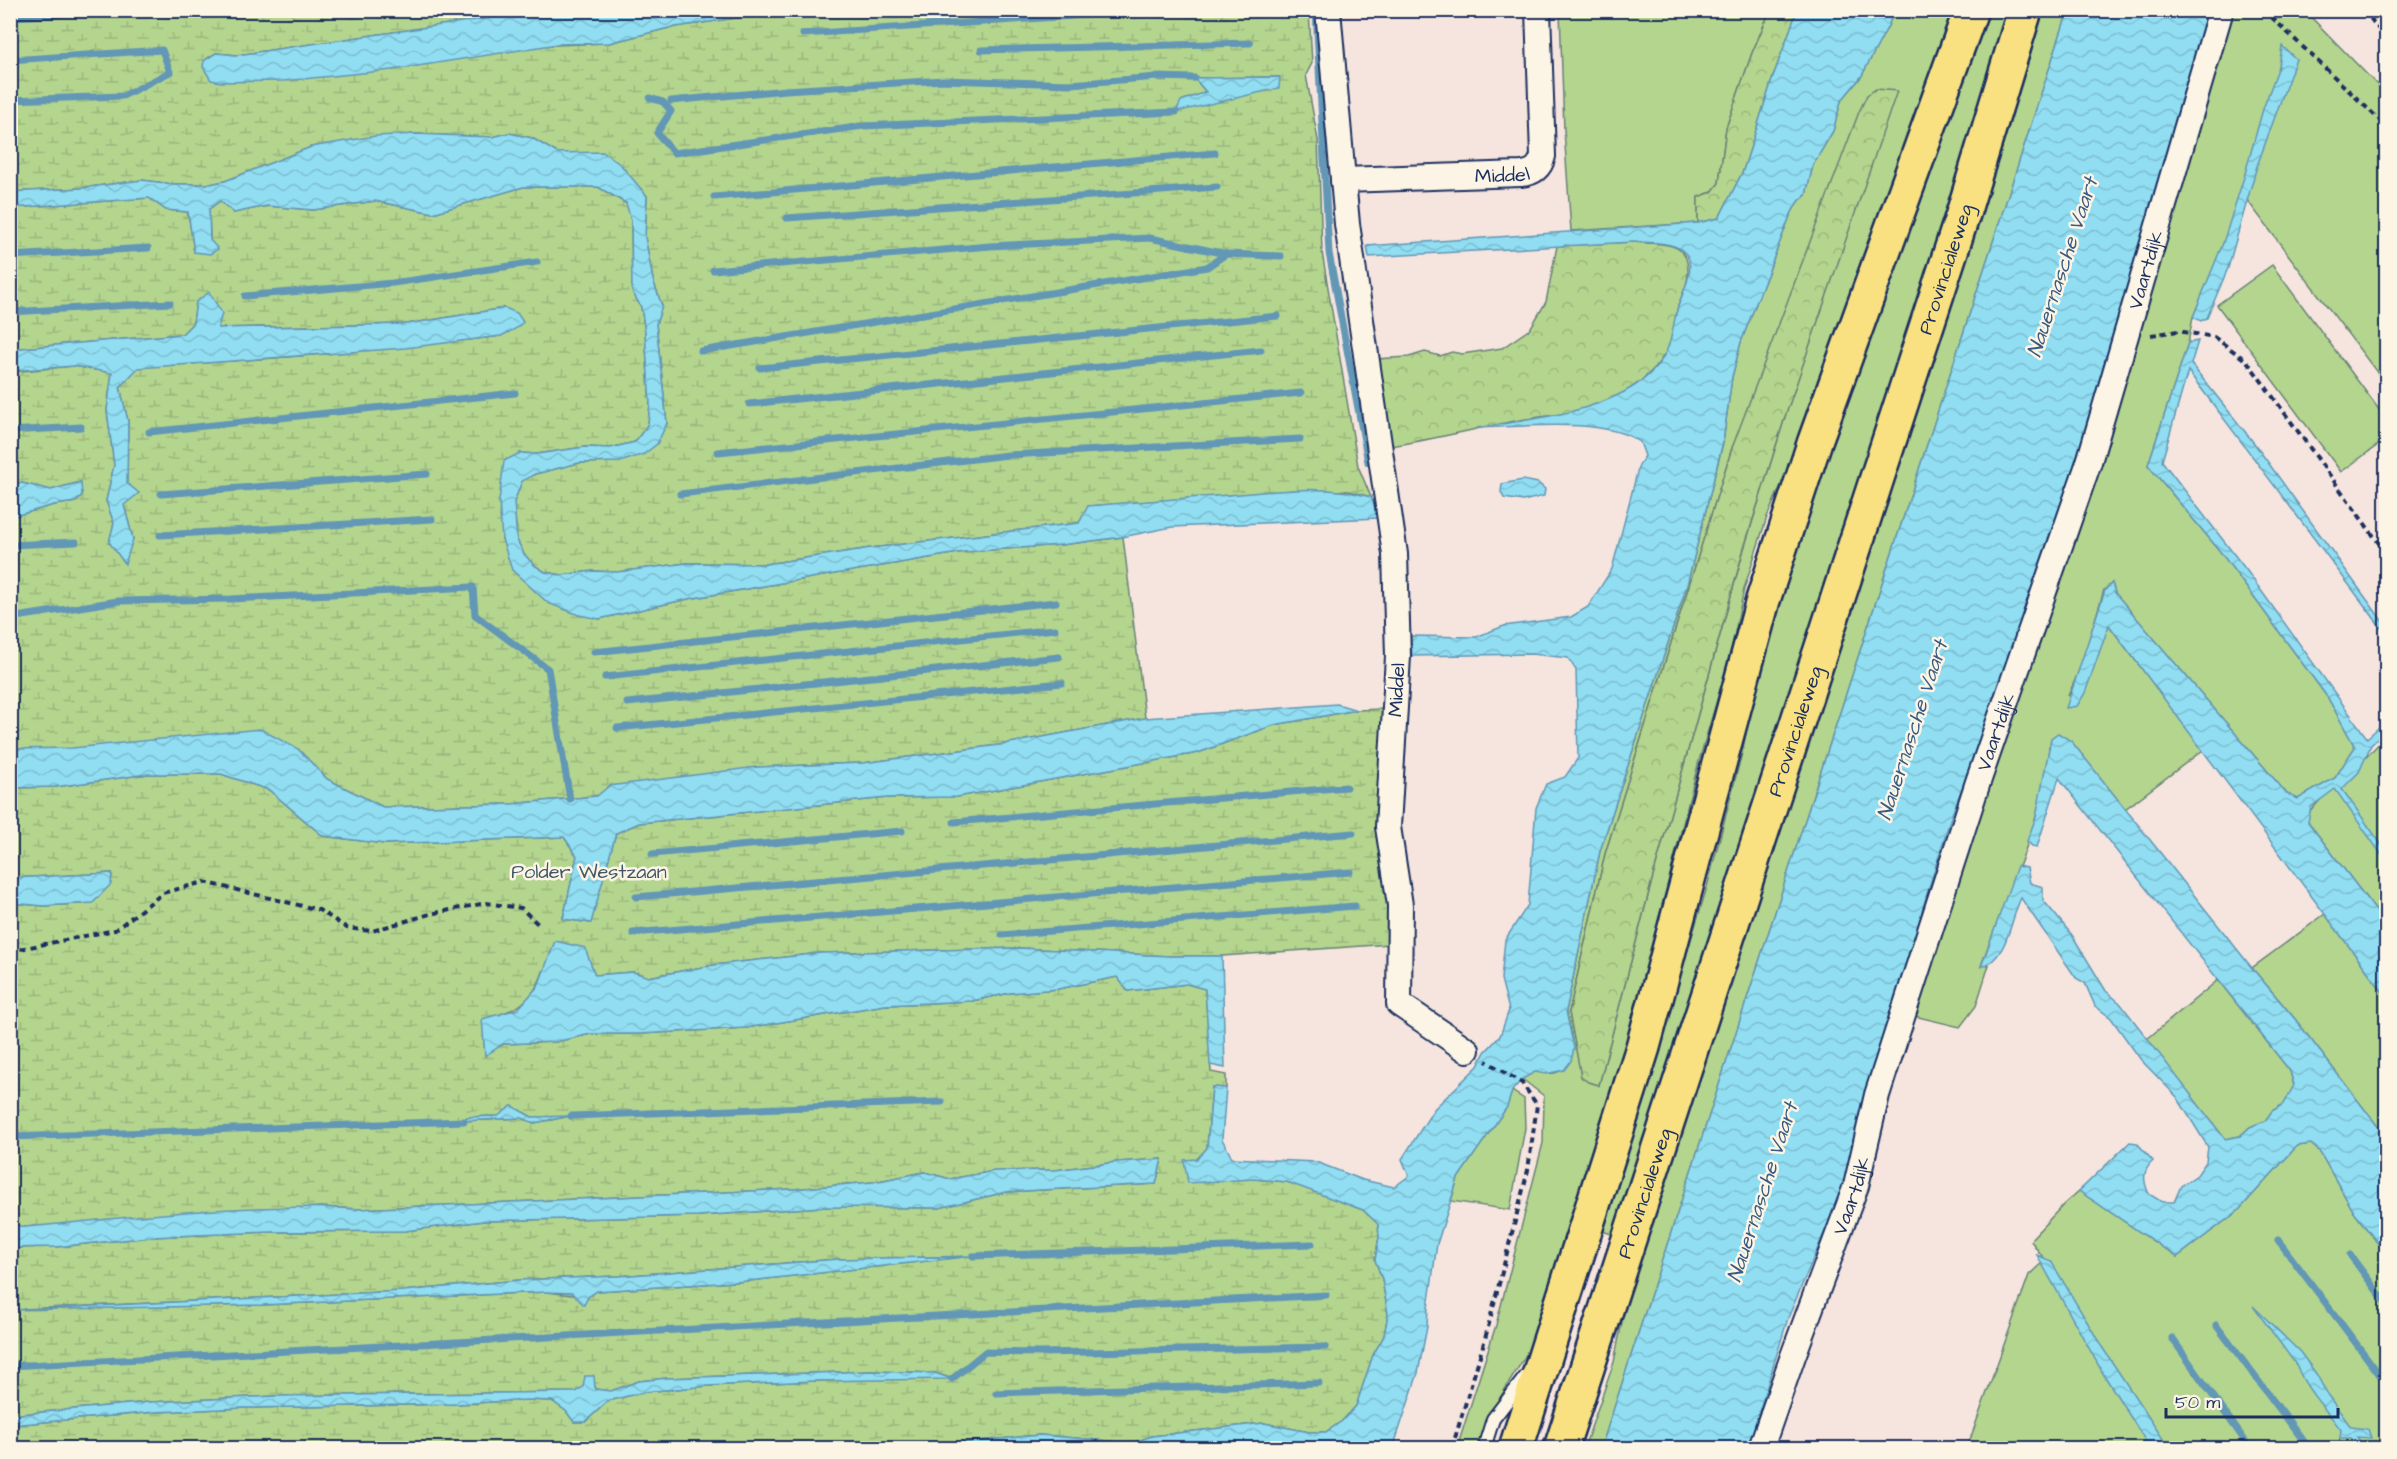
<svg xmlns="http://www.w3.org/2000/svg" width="2397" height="1459" viewBox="0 0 2397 1459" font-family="'Architects Daughter',sans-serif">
<defs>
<pattern id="forest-crowns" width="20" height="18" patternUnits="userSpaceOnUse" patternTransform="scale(1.5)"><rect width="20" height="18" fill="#b4d58e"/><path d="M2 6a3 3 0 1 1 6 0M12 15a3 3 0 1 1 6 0" fill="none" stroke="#9ab77d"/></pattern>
<pattern id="wetland-marsh" width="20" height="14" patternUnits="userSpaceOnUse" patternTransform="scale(1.5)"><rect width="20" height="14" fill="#b4d58e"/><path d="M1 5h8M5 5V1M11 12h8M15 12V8" fill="none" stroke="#9ab77d"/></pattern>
<pattern id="water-waves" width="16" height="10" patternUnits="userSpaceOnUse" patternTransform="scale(1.5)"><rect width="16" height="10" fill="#91ddf1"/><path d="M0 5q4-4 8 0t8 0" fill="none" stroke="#7cbed1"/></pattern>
</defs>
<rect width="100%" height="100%" fill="#f5e5de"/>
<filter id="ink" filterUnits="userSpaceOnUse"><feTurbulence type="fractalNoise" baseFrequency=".0167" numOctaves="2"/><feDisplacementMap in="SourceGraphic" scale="12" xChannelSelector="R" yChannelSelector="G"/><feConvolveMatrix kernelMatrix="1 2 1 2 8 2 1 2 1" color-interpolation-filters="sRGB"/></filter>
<g filter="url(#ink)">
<!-- green -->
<g fill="#b4d58e" stroke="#688276" stroke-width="1.5" fill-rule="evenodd">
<path d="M 1560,11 L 1770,11 L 1752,53 L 1726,128 L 1719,183 L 1712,192 L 1698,197 L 1698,223 L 1571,231 L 1564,130 Z"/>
<path d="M 1894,11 L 1953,11 L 1793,458 L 1767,517 L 1744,589 L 1730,656 L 1699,761 L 1617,1082 L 1576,1218 L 1529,1350 L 1487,1419 L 1478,1448 L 1457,1448 L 1496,1325 L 1543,1143 L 1544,1096 L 1522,1079 C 1526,1077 1530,1073 1535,1072 C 1541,1070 1547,1074 1554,1073 C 1582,1066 1571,1031 1566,1011 L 1600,851 L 1687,585 L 1723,443 L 1732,377 L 1741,342 L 1790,216 L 1797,203 L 1806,195 L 1813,165 L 1833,131 L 1841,101 L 1861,77 L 1888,26 ZM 1896,91 L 1785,417 L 1744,549 L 1652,880 L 1599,1085 L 1569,1012 L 1605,854 L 1732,448 Z"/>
<path d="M 1986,11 L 2013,11 L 1615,1235 L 1602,1231 L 1707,887 L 1742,753 L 1750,712 L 1786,578 L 1810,503 Z"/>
<path d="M 2044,11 L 2068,11 L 1601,1448 L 1584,1448 L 1614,1362 L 1629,1287 Z"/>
<path d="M 2232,11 L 2305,11 L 2386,94 L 2386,382 L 2383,386 L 2379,375 L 2244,196 L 2193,317 L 2188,343 L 2148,465 L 2219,550 L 2328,698 L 2355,747 L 2335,778 L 2298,799 L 2287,794 L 2115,593 L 2112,583 L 2104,590 L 2081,666 L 2068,696 L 2103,642 L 2108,624 L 2203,750 L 2125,809 L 2071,741 L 2049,746 C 2045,820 2005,897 1981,966 L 1989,965 L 1976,1006 L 1960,1027 L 1914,1016 Z"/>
<path d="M 2272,265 L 2386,419 L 2386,439 L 2341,472 L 2217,305 Z"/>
<path d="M 2386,736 L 2386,924 L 2308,822 L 2308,814 L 2326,793 L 2337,788 Z"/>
<path d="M 2325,914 L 2386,996 L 2386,1137 L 2295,1019 L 2252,968 Z"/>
<path d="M 2218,980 L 2290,1071 L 2294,1086 L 2284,1104 L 2272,1111 L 2265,1121 L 2250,1127 L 2240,1136 L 2225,1139 L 2147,1039 Z"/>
<path d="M 1512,1091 L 1524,1099 L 1525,1128 L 1510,1210 L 1451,1201 L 1458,1178 L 1507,1107 Z"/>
<path d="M 2311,1144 L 2319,1151 L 2354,1212 L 2386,1254 L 2386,1448 L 1967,1448 L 2029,1275 L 2045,1260 L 2031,1241 L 2032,1238 L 2064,1204 L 2079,1191 L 2177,1257 L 2238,1211 L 2297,1146 Z"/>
</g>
<!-- forest -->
<g fill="url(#forest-crowns)" stroke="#688276" stroke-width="1.5">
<path d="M 1770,11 L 1797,11 L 1774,74 L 1743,171 L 1719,218 L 1698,223 L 1698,197 L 1712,192 L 1719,183 L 1726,128 L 1752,53 Z"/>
<path d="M 1876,89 L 1897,91 L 1785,417 L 1744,548 L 1652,880 L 1599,1085 L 1588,1082 L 1581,1077 L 1569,1012 L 1605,854 L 1732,448 L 1859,112 L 1867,95 Z"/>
<path d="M 1633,242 C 1664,245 1694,239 1687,281 C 1685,290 1681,297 1678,306 C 1675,316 1675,328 1672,338 C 1661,373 1622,398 1588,409 C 1565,415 1539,416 1515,421 C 1473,429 1432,440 1390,446 L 1375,359 L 1409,357 L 1425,352 L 1440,356 L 1452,352 L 1462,354 L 1502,348 L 1530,329 L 1546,302 L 1557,246 Z"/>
</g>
<!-- wetland -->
<g fill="url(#wetland-marsh)" stroke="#688276" stroke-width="1.5" fill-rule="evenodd">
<path d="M 11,11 L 563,11 L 540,16 L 496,17 L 237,55 L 216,53 L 208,58 L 609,43 L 669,28 L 783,11 L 1309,11 L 1312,63 L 1306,75 L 1318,140 L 1322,252 L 1358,466 L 1371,497 L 1349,491 L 1298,490 L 1089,506 L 1079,523 L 871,548 L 766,564 L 687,563 L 617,572 L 593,571 L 562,575 L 545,572 L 534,565 L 524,554 L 517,540 L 514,502 L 522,481 L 535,474 L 579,463 L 620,462 L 667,423 L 656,324 L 662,306 L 653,280 L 645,237 L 647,196 L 635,182 L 575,154 L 557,153 L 532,138 L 509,133 L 492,137 L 415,134 L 311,147 L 225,181 L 210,184 L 172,184 L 142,180 L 82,188 L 11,192 ZM 1280,77 L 1181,101 L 1206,92 L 1194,78 Z"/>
<path d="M 523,187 L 598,187 L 627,204 L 631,220 L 632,291 L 641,307 L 645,332 L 650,404 L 648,424 L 635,442 L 610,448 L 585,447 L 537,454 L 520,453 L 502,539 L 599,619 L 688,599 L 964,552 L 1061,545 L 1123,537 L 1145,718 L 999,745 L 863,763 L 757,767 L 597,796 L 511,804 L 383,807 L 327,779 L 298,749 L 11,749 L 11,517 L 54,505 L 76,502 L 82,495 L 80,482 L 51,490 L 22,483 L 11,484 L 11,372 L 74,366 L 112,373 L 107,410 L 114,465 L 106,501 L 114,523 L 109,543 L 133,539 L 124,505 L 127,483 L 128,421 L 120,387 L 138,367 C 259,360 380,351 501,336 L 505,308 L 407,324 L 217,328 L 196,302 L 193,323 L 182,334 L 11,349 L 11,208 L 149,198 L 166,210 L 188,212 L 194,252 L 210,240 L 209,209 L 220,201 L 234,213 L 267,206 L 313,210 L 375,201 L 433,213 Z"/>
<path d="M 1382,709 L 1380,814 L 1390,910 L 1390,944 L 1222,956 L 1169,956 L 1019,948 L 821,953 L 714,965 L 648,977 L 633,972 L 595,975 L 544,969 C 533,1003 516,1011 483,1019 L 485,1055 L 503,1044 L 555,1042 L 591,1034 L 640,1034 L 746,1028 L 885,1005 L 972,1001 L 1010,993 L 1058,989 L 1117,977 L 1128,991 L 1187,984 L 1205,989 L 1211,1072 L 1226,1075 L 1226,1088 L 1212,1087 L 1207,1148 L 1197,1159 L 1254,1179 L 1287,1182 L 1317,1192 L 1363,1210 L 1378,1224 L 1379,1237 L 1375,1260 L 1382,1279 L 1388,1314 L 1384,1336 L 1373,1355 L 1356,1406 L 1342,1421 L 1326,1432 L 1309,1432 L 1264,1423 L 1152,1436 L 1132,1443 L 1040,1435 L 907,1448 L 797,1448 L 668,1442 L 617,1448 L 11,1448 L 11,1425 L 156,1412 L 243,1408 L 457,1404 L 527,1400 L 552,1401 L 566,1411 L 574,1422 L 585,1422 L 608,1401 L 644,1392 L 708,1386 L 814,1381 L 950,1378 L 935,1373 L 872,1371 L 667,1378 L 639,1381 L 611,1391 L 595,1389 L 593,1376 L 583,1388 L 576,1392 L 276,1396 L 150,1402 L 11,1415 L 11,1248 L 56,1247 L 151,1237 L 272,1232 L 405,1231 L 483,1221 L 698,1216 L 821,1207 L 939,1208 L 1006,1192 L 1156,1184 L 1162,1159 L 1117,1162 L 1055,1170 L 995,1171 L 950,1179 L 925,1172 L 873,1182 L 793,1189 L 359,1209 L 321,1207 L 25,1227 L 11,1224 L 10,903 L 44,906 L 93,903 L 112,873 L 11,878 L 11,788 L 55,787 L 148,774 L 221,774 L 269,790 L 323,836 L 385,844 L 564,837 L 577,856 L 563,919 L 590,923 L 616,833 L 639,823 L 887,798 L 957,797 L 1198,753 L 1274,725 L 1357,710 ZM 512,1106 L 532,1117 L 566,1117 L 534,1123 L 522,1118 L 464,1121 L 467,1117 L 499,1116 ZM 962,1257 L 749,1281 L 597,1291 L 588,1297 L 547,1292 L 262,1305 L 23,1309 L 403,1291 L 520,1280 L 618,1276 L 839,1259 Z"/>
</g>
<!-- water -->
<g fill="url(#water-waves)" stroke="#6297b6" stroke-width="1.5">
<path d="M 563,11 L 783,11 L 669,28 L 609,43 L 558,44 L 392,70 L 283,81 L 221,82 L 211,80 L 203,67 L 204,61 L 216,53 L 237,55 L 496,17 L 540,16 Z"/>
<path d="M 1797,11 L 1894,11 L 1888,26 L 1861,77 L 1841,101 L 1833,131 L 1813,165 L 1806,195 L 1797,203 L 1790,216 L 1741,342 L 1732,377 L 1723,442 L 1687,585 L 1600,851 L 1566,1011 L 1574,1048 L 1571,1061 L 1564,1070 L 1546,1074 L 1535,1072 L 1522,1079 L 1512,1091 L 1507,1107 L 1458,1178 L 1437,1244 L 1428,1308 L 1427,1327 L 1418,1373 L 1393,1448 L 907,1448 L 1040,1435 L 1132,1443 L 1152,1436 L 1264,1423 L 1309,1432 L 1326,1432 L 1342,1421 L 1356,1406 L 1373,1355 L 1384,1336 L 1388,1314 L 1382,1279 L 1375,1260 L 1379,1237 L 1378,1224 L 1363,1210 L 1287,1182 L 1254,1179 L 1188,1183 L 1184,1160 L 1197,1159 L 1207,1148 L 1212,1087 L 1226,1088 L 1222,1139 L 1232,1158 L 1316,1162 L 1363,1180 L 1394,1187 L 1409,1176 L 1402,1159 L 1434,1109 L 1478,1066 L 1485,1052 L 1500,1036 L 1509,1010 L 1501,979 L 1505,940 L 1528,905 L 1536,808 L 1546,784 L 1565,777 L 1578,758 L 1576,670 L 1568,658 L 1532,654 L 1412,656 L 1411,636 L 1476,637 L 1504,626 L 1571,617 L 1588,607 L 1612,569 L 1639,465 L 1645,456 L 1640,442 C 1604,417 1522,427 1477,428 C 1526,419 1579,416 1624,392 C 1639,384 1653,373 1662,359 C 1673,343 1672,325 1678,307 C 1682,292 1699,265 1683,251 C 1671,241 1647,243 1633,242 L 1369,257 L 1367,246 L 1698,223 L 1719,218 L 1743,171 L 1774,74 Z"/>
<path d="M 2068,11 L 2212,11 L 2100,389 L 1981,738 L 1951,817 L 1927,894 L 1846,1182 L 1788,1318 L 1748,1448 L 1601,1448 Z"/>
<path d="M 2282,46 L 2296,59 L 2257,166 L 2228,268 L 2207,318 L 2201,321 L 2193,317 L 2223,243 L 2244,177 L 2263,109 L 2279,66 Z"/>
<path d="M 1280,77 L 1279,88 L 1176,112 L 1181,101 L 1206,92 L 1194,78 Z"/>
<path d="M 509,133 L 532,138 L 557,153 L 603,152 L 621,165 L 647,196 L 645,237 L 653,280 L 662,306 L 656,324 L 667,423 L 657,444 L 644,454 L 620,462 L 579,463 L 535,474 L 522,481 L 514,502 L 517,540 L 524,554 L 534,565 L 545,572 L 562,575 L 593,571 L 617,572 L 687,563 L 766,564 L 871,548 L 1079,523 L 1088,506 C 1136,502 1183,498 1230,495 C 1277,491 1325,484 1371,497 L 1379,518 L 1172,527 L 1122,537 L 1061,545 L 964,552 L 688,599 L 599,619 L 579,615 L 548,603 L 512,570 L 502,539 L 499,501 L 504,461 L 520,453 L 537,454 L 585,447 L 610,448 L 635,442 L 648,424 L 650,404 L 645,332 L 641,307 L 632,291 L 631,220 L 626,203 L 598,187 L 523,187 L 433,213 L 375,201 L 313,210 L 267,206 L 234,213 L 220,201 L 209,209 L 210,240 L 218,249 L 210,254 L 194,252 L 188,212 L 166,210 L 149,198 L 11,208 L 11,192 L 82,188 L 142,180 L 172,184 L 210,184 L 225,181 L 311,147 L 375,136 L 415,134 L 492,137 Z"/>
<path d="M 209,292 L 222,313 L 218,328 L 407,324 L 505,308 L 517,313 L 523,322 L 517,328 L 501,336 L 405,348 L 138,368 L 120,387 L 128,421 L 127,483 L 139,493 L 124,505 L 133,539 L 125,564 L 109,542 L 114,523 L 106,501 L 114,465 L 107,410 L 112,373 L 74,366 L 11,371 L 11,349 L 182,334 L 193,323 L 196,302 Z"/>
<path d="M 2198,341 L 2191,364 L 2254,443 L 2386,626 L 2386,634 L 2188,371 L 2162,461 L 2247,571 L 2367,738 L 2386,721 L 2386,731 L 2371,745 L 2359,772 L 2342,789 L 2386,851 L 2386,861 L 2335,789 L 2311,807 L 2308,822 L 2386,924 L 2386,996 L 2109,625 L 2085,693 L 2077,706 L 2066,708 L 2105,590 L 2112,583 L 2115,593 L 2287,794 L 2298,799 L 2335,778 L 2355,747 L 2328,698 L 2219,550 L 2148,465 L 2188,343 Z"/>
<path d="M 1523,480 L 1538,483 L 1545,489 L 1544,496 L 1523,501 L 1504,498 L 1501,492 L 1502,484 Z"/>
<path d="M 81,482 L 82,495 L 76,502 L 54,505 L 11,517 L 11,484 L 22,483 L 51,490 Z"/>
<path d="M 1337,704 L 1357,710 L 1274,725 L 1198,753 L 957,797 L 887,798 L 639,823 L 616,833 L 591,923 L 563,919 L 577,856 L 564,837 L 385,844 L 323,836 L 269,790 L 221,774 L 148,774 L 55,787 L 11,788 L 11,749 L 72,748 L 260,729 L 298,749 L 327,779 L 383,807 L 511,804 L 597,796 L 609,786 L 757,767 L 863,763 L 999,745 L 1145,718 Z"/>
<path d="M 2058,733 L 2071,741 L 2088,762 L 2252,968 L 2295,1019 L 2386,1137 L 2386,1254 L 2354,1212 L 2319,1151 L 2311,1144 L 2297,1146 L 2238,1211 L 2177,1257 L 2079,1191 L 2130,1142 L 2137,1143 L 2153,1161 C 2142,1171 2143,1181 2149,1194 L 2162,1202 L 2174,1202 L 2181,1186 L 2197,1175 L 2206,1162 L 2208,1147 L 2177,1097 L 2141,1060 L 2111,1018 L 2095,1006 L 2085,983 L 2076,978 L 2021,898 C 2010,920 2008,959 1981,967 L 2017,866 L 2027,868 L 2030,883 L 2043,887 L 2043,900 L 2072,935 L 2106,991 L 2120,1003 L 2225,1139 L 2240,1136 L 2250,1127 L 2265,1121 L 2272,1111 L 2284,1104 L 2294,1085 L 2290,1071 L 2059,778 L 2037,847 L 2032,846 L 2027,841 L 2036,817 L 2051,738 Z"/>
<path d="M 112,873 L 111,884 L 93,903 L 44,906 L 11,903 L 11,878 Z"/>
<path d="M 555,941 L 585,948 L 595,975 L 633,972 L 649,977 L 714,965 L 821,953 L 1019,948 L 1169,956 L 1222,956 L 1225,1068 L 1210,1065 L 1205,989 L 1187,984 L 1128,991 L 1117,977 L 1058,989 L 1010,993 L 972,1001 L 885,1005 L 746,1028 L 640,1034 L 591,1034 L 555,1042 L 503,1044 L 485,1056 L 482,1019 L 518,1009 L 538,986 Z"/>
<path d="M 512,1106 L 532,1117 L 571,1116 L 534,1123 L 522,1118 L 463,1121 L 467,1117 L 498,1116 Z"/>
<path d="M 1162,1159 L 1156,1184 L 1006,1192 L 939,1208 L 821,1207 L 698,1216 L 483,1221 L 405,1231 L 272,1232 L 151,1237 L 56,1247 L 11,1248 L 11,1224 L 25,1227 C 136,1217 248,1202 359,1209 L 793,1189 L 873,1182 L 925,1172 L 950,1179 L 995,1171 L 1055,1170 L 1117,1162 Z"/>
<path d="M 2037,1255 L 2051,1261 L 2102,1347 L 2169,1448 L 2150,1448 L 2104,1375 Z"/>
<path d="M 973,1256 L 749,1281 L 597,1291 L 588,1297 L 584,1305 L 572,1293 L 547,1292 L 262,1305 L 11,1310 L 403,1291 L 520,1280 L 618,1276 L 839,1259 Z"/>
<path d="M 2253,1306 L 2300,1352 L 2317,1375 L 2327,1394 L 2351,1427 L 2368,1429 L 2371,1438 L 2357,1437 L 2365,1448 L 2362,1448 L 2351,1438 L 2340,1438 L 2341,1430 C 2326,1409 2306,1391 2297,1366 Z"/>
<path d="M 872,1371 L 935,1373 L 952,1379 L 814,1381 L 708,1386 L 644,1392 L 608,1401 L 585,1422 L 574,1422 L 566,1411 L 552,1401 L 527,1400 L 457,1404 L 243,1408 L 156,1412 L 11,1425 L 11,1415 L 150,1402 L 276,1396 L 576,1392 L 583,1387 L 585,1376 L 594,1376 L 595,1389 L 611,1391 L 639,1381 L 667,1378 Z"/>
<path d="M 668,1442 L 797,1448 L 617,1448 Z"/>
</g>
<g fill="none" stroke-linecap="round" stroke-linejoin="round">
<!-- stream -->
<g stroke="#6297b6" stroke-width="7">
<path d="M 1316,12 L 1329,253 L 1368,462"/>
<path d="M 10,17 L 134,10"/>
<path d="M 803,34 L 1163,10"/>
<path d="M 981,50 L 1250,43"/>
<path d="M 10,60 L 162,50 L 170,72 L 123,96 L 10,100"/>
<path d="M 650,98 L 663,102 L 671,111 L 657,133 L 674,153 L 863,126 L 1176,112"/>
<path d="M 671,101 L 786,90 L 944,80 L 1071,84 L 1157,77 L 1194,78"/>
<path d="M 714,197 L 1215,153"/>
<path d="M 787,218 L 1217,187"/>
<path d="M 1226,254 L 1281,256"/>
<path d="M 10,256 L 148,248"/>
<path d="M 245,296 L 393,283 L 537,262"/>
<path d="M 10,312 L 170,303"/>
<path d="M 701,351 L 1207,267 L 1226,254 L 1150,238 L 990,246 L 713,270"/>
<path d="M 760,368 L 1278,316"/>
<path d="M 749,404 L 1261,350"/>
<path d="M 10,431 L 81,427"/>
<path d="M 149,432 L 515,393"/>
<path d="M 718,452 L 1301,393"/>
<path d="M 161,494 L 427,474"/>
<path d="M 680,494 L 1008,455 L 1300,439"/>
<path d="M 160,535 L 432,519"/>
<path d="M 10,545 L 76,542"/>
<path d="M 10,618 L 118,601 L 231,599 L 473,587 L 475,615 L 548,669 L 570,799"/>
<path d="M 594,652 L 1056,602"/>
<path d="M 605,677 L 1055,629"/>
<path d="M 627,703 L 1059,657"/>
<path d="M 617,728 L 1062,683"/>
<path d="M 954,822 L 1346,787"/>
<path d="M 652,854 L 902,831"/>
<path d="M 636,897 L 1353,833"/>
<path d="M 633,933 L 1350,872"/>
<path d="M 1002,935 L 1355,906"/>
<path d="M 571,1116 L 942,1102"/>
<path d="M 10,1137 L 464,1121"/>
<path d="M 2278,1240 L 2386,1383"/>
<path d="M 2350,1255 L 2386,1303"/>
<path d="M 973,1256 L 1312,1244"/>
<path d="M 2216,1325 L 2309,1448"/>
<path d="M 2172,1338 L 2250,1448"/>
<path d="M 10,1366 L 1326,1295"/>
<path d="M 952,1379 L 985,1352 L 1040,1353 L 1325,1347"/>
<path d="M 996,1393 L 1319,1383"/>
</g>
<!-- service casing -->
<g stroke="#1b2f5e" stroke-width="16">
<path id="service" d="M 1484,1448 L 1493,1419 L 1527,1375"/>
</g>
<!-- minor casing -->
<g stroke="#1b2f5e" stroke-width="28">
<g id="minor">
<path d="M 1328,10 L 1347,224 L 1395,554 L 1398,656 L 1388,827 L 1400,905 L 1399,1004 L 1467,1050"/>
<path id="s1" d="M 1343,180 L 1521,174 C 1533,173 1540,168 1543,156 L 1538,10"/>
<path id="s2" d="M 1761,1448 L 1793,1356 L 1856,1186 L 1877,1095 L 1978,782 L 2089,462 L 2221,10"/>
</g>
</g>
<!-- trunk casing -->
<g stroke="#1b2f5e" stroke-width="38">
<g id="trunk">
<path d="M 1516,1448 L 1643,1047 L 1763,600 L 1815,441 L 1971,10"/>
<path id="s3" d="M 1561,1448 L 1963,214 L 2025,10"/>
</g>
</g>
<!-- path -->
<g stroke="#1b2f5e" stroke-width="4" stroke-dasharray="6 4.5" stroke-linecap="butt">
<path d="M 2264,10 L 2386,126"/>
<path d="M 2364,10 L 2381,32"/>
<path d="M 2151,335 L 2178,331 L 2214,337 L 2247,361 L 2386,553"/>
<path d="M 10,951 L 115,930 L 163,893 L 204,882 L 319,910 L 347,928 L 372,931 L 430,914 L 486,903 L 521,908 L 540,926"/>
<path d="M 1452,1448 L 1485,1339 L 1528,1170 L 1537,1105 L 1522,1083 L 1486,1061"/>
</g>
<!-- service -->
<use href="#service" stroke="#fcf5e5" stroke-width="12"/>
<!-- minor -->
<use href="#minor" stroke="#fcf5e5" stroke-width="24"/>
<!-- trunk -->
<use href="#trunk" stroke="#f9e181" stroke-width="33"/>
</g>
</g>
<g text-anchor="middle" stroke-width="5" stroke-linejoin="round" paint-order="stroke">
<!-- street labels -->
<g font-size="20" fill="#1b2f5e" stroke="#fcf5e5">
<text dy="7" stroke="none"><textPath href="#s1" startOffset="159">Middel</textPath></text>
<text dy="7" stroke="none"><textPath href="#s3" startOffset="1240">Provincialeweg</textPath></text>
<text dy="7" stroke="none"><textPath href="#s2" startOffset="1240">Vaartdijk</textPath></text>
<text transform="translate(1396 690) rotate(-87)" y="7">Middel</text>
<text dy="7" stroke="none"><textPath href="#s3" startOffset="754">Provincialeweg</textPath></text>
<text dy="7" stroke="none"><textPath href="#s2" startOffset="754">Vaartdijk</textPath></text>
<text dy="7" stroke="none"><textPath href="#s3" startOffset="268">Provincialeweg</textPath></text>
<text dy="7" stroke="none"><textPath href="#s2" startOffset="268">Vaartdijk</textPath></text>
</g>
<!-- park labels -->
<g font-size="20" fill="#41586a" stroke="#fcf5e5">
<text x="589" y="878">Polder Westzaan</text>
</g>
<!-- water labels -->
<g font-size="21" font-style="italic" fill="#385a83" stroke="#fcf5e5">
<text transform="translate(2062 267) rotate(-72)" y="7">Nauernasche Vaart</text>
<text transform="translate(1912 730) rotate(-72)" y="7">Nauernasche Vaart</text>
<text transform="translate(1762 1192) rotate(-72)" y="7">Nauernasche Vaart</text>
</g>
</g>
<!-- margin -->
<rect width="2397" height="1459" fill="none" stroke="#fcf5e5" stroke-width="36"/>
<rect x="18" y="18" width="2361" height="1423" fill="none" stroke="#1b2f5e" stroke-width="2" filter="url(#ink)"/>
<!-- scale -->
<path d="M2166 1408v9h172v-9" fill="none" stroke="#1b2f5e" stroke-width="3"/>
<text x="2175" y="1408" font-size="18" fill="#1b2f5e" stroke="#fcf5e5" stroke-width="4.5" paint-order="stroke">50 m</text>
</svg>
